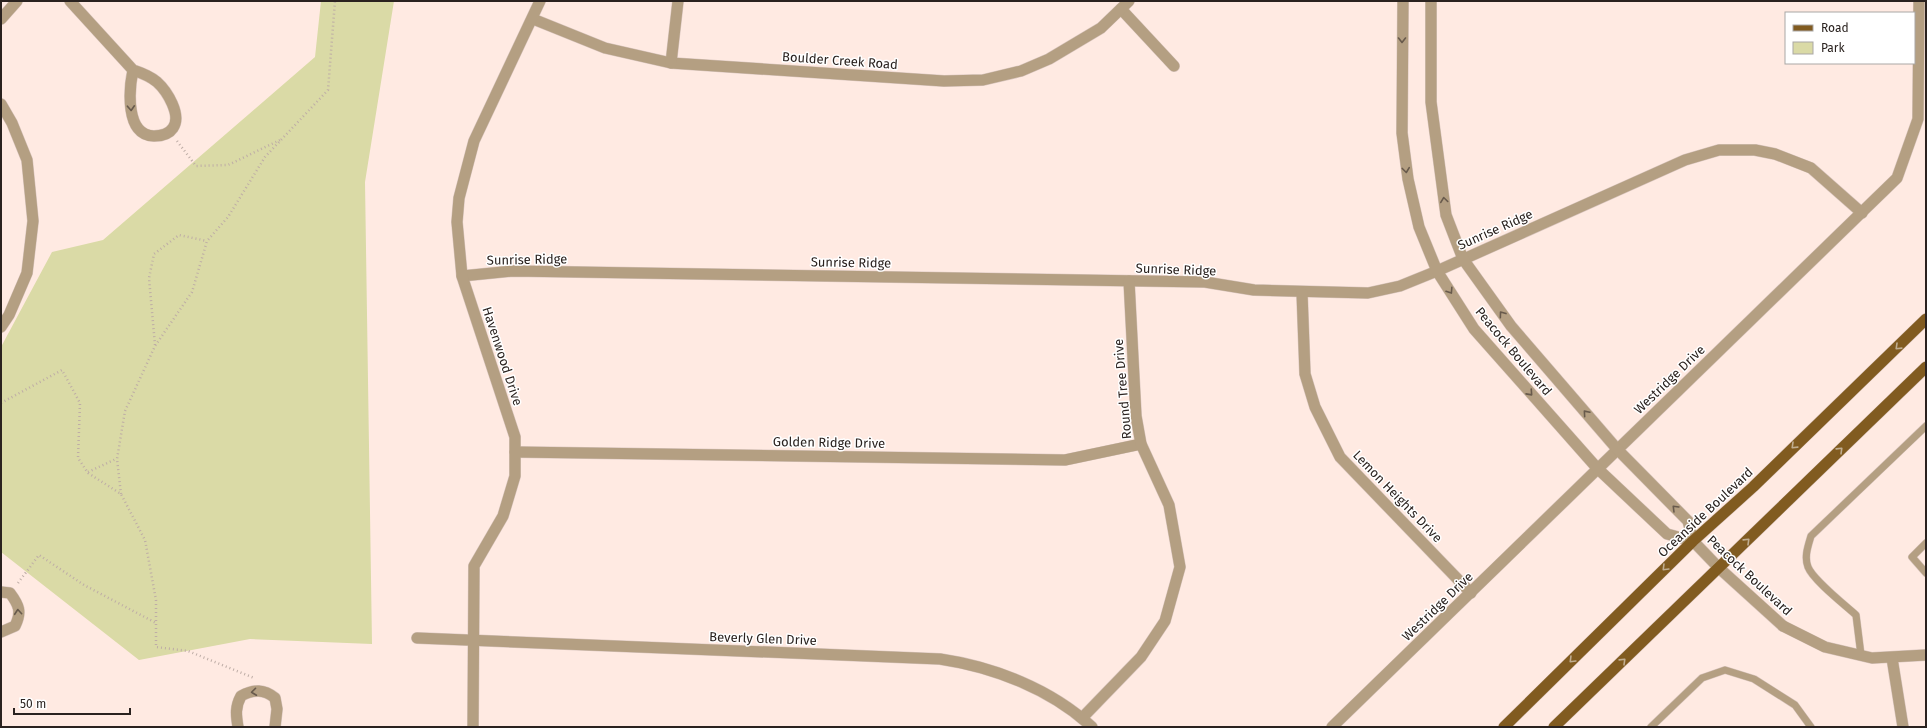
<svg xmlns="http://www.w3.org/2000/svg" width="1927" height="728" viewBox="0 0 1927 728" font-family="'Fira Sans',sans-serif">
<rect width="100%" height="100%" fill="#ffeae2"/>
<!-- green -->
<path fill="#dadaa6" d="M 321,1 L 394,1 L 365,182 L 372,644 L 250,639 L 139,660 L 1,552 L 1,347 L 52,252 L 103,240 L 315,57 Z"/>
<g fill="none" stroke-linecap="round" stroke-linejoin="round">
<!-- service casing -->
<g stroke="#d9c6bf" stroke-width="8">
<g id="service">
<path d="M 1926,543 L 1912,557 L 1926,573"/>
<path d="M 1861,655 L 1856,615 C 1845,605 1813,580 1808,567 C 1804,557 1808,546 1811,536 L 1926,426"/>
<path d="M 1651,727 L 1702,678 L 1725,670 L 1754,679 L 1795,705 L 1811,727"/>
</g>
</g>
<!-- minor casing -->
<g stroke="#d9c6bf" stroke-width="12">
<g id="minor">
<path d="M 70,1 L 133,70 C 142,73 150,76 157,82 C 167,91 182,115 173,128 C 169,134 161,136 154,136 C 125,136 129,89 133,70"/>
<path d="M 1121,9 L 1174,66"/>
<path d="M 1,19 L 17,1"/>
<path d="M 533,19 L 605,48 L 671,63 L 944,81 L 983,80 L 1021,71 L 1049,59 L 1101,28 L 1129,1"/>
<path d="M 671,63 L 678,1"/>
<path d="M 462,276 L 513,271 L 1205,282 L 1254,290 L 1368,293 L 1400,286 L 1437,271 L 1685,160 L 1719,150 L 1755,150 L 1775,154 L 1811,168 L 1862,213"/>
<path d="M 1302,293 L 1305,374 L 1315,407 L 1340,457 L 1471,593"/>
<path d="M 515,452 L 1065,460 L 1141,444"/>
<path d="M 1,592 L 10,593 C 19,605 22,612 15,626 L 1,632"/>
<path d="M 1783,626 L 1825,647 L 1872,658 L 1926,655"/>
<path d="M 417,638 L 940,659 C 994,667 1051,689 1092,727"/>
<path d="M 1892,658 L 1903,727"/>
<path d="M 1082,718 L 1141,657 L 1165,621 L 1180,567 L 1169,505 L 1141,444 L 1136,416 L 1129,281"/>
<path d="M 238,727 C 236,715 235,707 241,696 C 254,689 264,689 275,698 L 277,709 L 275,727"/>
<path d="M 473,727 L 474,566 L 503,516 L 515,476 L 515,437 L 462,276 L 457,222 L 459,198 L 474,141 L 540,1"/>
<path d="M 1332,727 L 1897,178 L 1918,119 L 1919,1"/>
</g>
</g>
<!-- tertiary casing -->
<g stroke="#d9c6bf" stroke-width="12">
<g id="tertiary">
<path d="M 1403,1 L 1402,133 L 1408,179 L 1419,227 L 1437,271 L 1474,329 L 1597,468 L 1667,534 L 1693,541"/>
<path d="M 1431,1 L 1431,102 L 1446,215 L 1463,259 L 1511,326 L 1617,449 L 1688,521 L 1693,541 L 1719,568 L 1783,626"/>
<path d="M 1,104 L 12,123 L 27,160 L 33,221 L 27,273 L 9,315 L 1,327"/>
</g>
</g>
<!-- primary casing -->
<g stroke="#d9c6bf" stroke-width="12">
<g id="primary">
<path d="M 1504,727 L 1693,541 L 1753,487 L 1926,319"/>
<path d="M 1554,727 L 1926,367"/>
</g>
</g>
<!-- path -->
<g stroke="#beada6" stroke-width="2.5" stroke-dasharray="1 3" stroke-linecap="butt">
<path d="M 177,141 L 196,166 L 228,165 L 280,140"/>
<path d="M 155,345 L 149,278 L 154,254 L 179,235 L 207,241"/>
<path d="M 1,403 L 62,370 L 80,403 L 78,458 L 88,473 L 121,494 L 145,540 L 156,600 L 156,647 L 188,651 L 254,678"/>
<path d="M 88,472 L 116,459"/>
<path d="M 121,494 L 117,459 L 125,411 L 155,346 L 192,292 L 207,241 L 228,217 L 265,157 L 328,90 L 335,1"/>
<path d="M 18,583 L 39,555 L 84,585 L 156,623"/>
</g>
<!-- service -->
<use href="#service" stroke="#b49f82" stroke-width="7"/>
<!-- minor -->
<use href="#minor" stroke="#b49f82" stroke-width="11"/>
<!-- tertiary -->
<use href="#tertiary" stroke="#b49f82" stroke-width="11"/>
<!-- primary -->
<use href="#primary" stroke="#815b20" stroke-width="11"/>
</g>
<!-- one-way arrows -->
<defs><path id="oneway-chevron" d="M-2-3.5L2.5 0L-2 3.5" fill="none" stroke-width="1.6" stroke-linecap="round" stroke-linejoin="round"/></defs>
<g stroke="#685a4c">
<use href="#oneway-chevron" transform="translate(1402 40) rotate(90)"/>
<use href="#oneway-chevron" transform="translate(131 108) rotate(87)"/>
<use href="#oneway-chevron" transform="translate(1406 170) rotate(83)"/>
<use href="#oneway-chevron" transform="translate(1444 200) rotate(-98)"/>
<use href="#oneway-chevron" transform="translate(1450 291) rotate(57)"/>
<use href="#oneway-chevron" transform="translate(1502 314) rotate(-126)"/>
<use href="#oneway-chevron" transform="translate(1530 393) rotate(48)"/>
<use href="#oneway-chevron" transform="translate(1586 413) rotate(-131)"/>
<use href="#oneway-chevron" transform="translate(1675 508) rotate(-135)"/>
<use href="#oneway-chevron" transform="translate(18 612) rotate(-95)"/>
<use href="#oneway-chevron" transform="translate(254 692) rotate(173)"/>
</g>
<g stroke="#c0ad90">
<use href="#oneway-chevron" transform="translate(1898 347) rotate(136)"/>
<use href="#oneway-chevron" transform="translate(1794 446) rotate(136)"/>
<use href="#oneway-chevron" transform="translate(1840 450) rotate(-44)"/>
<use href="#oneway-chevron" transform="translate(1747 541) rotate(-44)"/>
<use href="#oneway-chevron" transform="translate(1665 568) rotate(135)"/>
<use href="#oneway-chevron" transform="translate(1572 660) rotate(135)"/>
<use href="#oneway-chevron" transform="translate(1623 661) rotate(-44)"/>
</g>
<g text-anchor="middle" stroke-width="3" stroke-linejoin="round" paint-order="stroke">
<!-- street labels -->
<g font-size="13" fill="#2a221f" stroke="#fff">
<text transform="translate(840 60) rotate(4)" y="5">Boulder Creek Road</text>
<text transform="translate(1495 229) rotate(-24)" y="5">Sunrise Ridge</text>
<text transform="translate(527 259) rotate(-1)" y="5">Sunrise Ridge</text>
<text transform="translate(851 262) rotate(1)" y="5">Sunrise Ridge</text>
<text transform="translate(1176 269) rotate(2)" y="5">Sunrise Ridge</text>
<text transform="translate(1514 351) rotate(50)" y="5">Peacock Boulevard</text>
<text transform="translate(503 356) rotate(72)" y="5">Havenwood Drive</text>
<text transform="translate(1669 379) rotate(-44)" y="5">Westridge Drive</text>
<text transform="translate(1122 389) rotate(-95)" y="5">Round Tree Drive</text>
<text transform="translate(829 442) rotate(1)" y="5">Golden Ridge Drive</text>
<text transform="translate(1398 496) rotate(46)" y="5">Lemon Heights Drive</text>
<text transform="translate(1705 512) rotate(-43)" y="5">Oceanside Boulevard</text>
<text transform="translate(1750 575) rotate(43)" y="5">Peacock Boulevard</text>
<text transform="translate(1437 606) rotate(-44)" y="5">Westridge Drive</text>
<text transform="translate(763 638) rotate(2)" y="5">Beverly Glen Drive</text>
</g>
</g>
<!-- border -->
<rect width="1927" height="728" fill="none" stroke="#2a221f" stroke-width="4"/>
<!-- legend -->
<rect x="1785" y="12" width="130" height="52" fill="#ffffff" stroke="#aaa7a5"/>
<rect x="1793" y="25" width="20" height="6" fill="#815b20" stroke="#aaa7a5"/>
<text x="1821" y="32" font-size="12" fill="#2a221f">Road</text>
<rect x="1793" y="42" width="20" height="12" fill="#dadaa6" stroke="#aaa7a5"/>
<text x="1821" y="52" font-size="12" fill="#2a221f">Park</text>
<!-- scale -->
<path d="M14 708v6h116v-6" fill="none" stroke="#2a221f" stroke-width="2"/>
<text x="20" y="708" font-size="12" fill="#2a221f" stroke="#ffffff" stroke-width="3" paint-order="stroke">50 m</text>
</svg>
